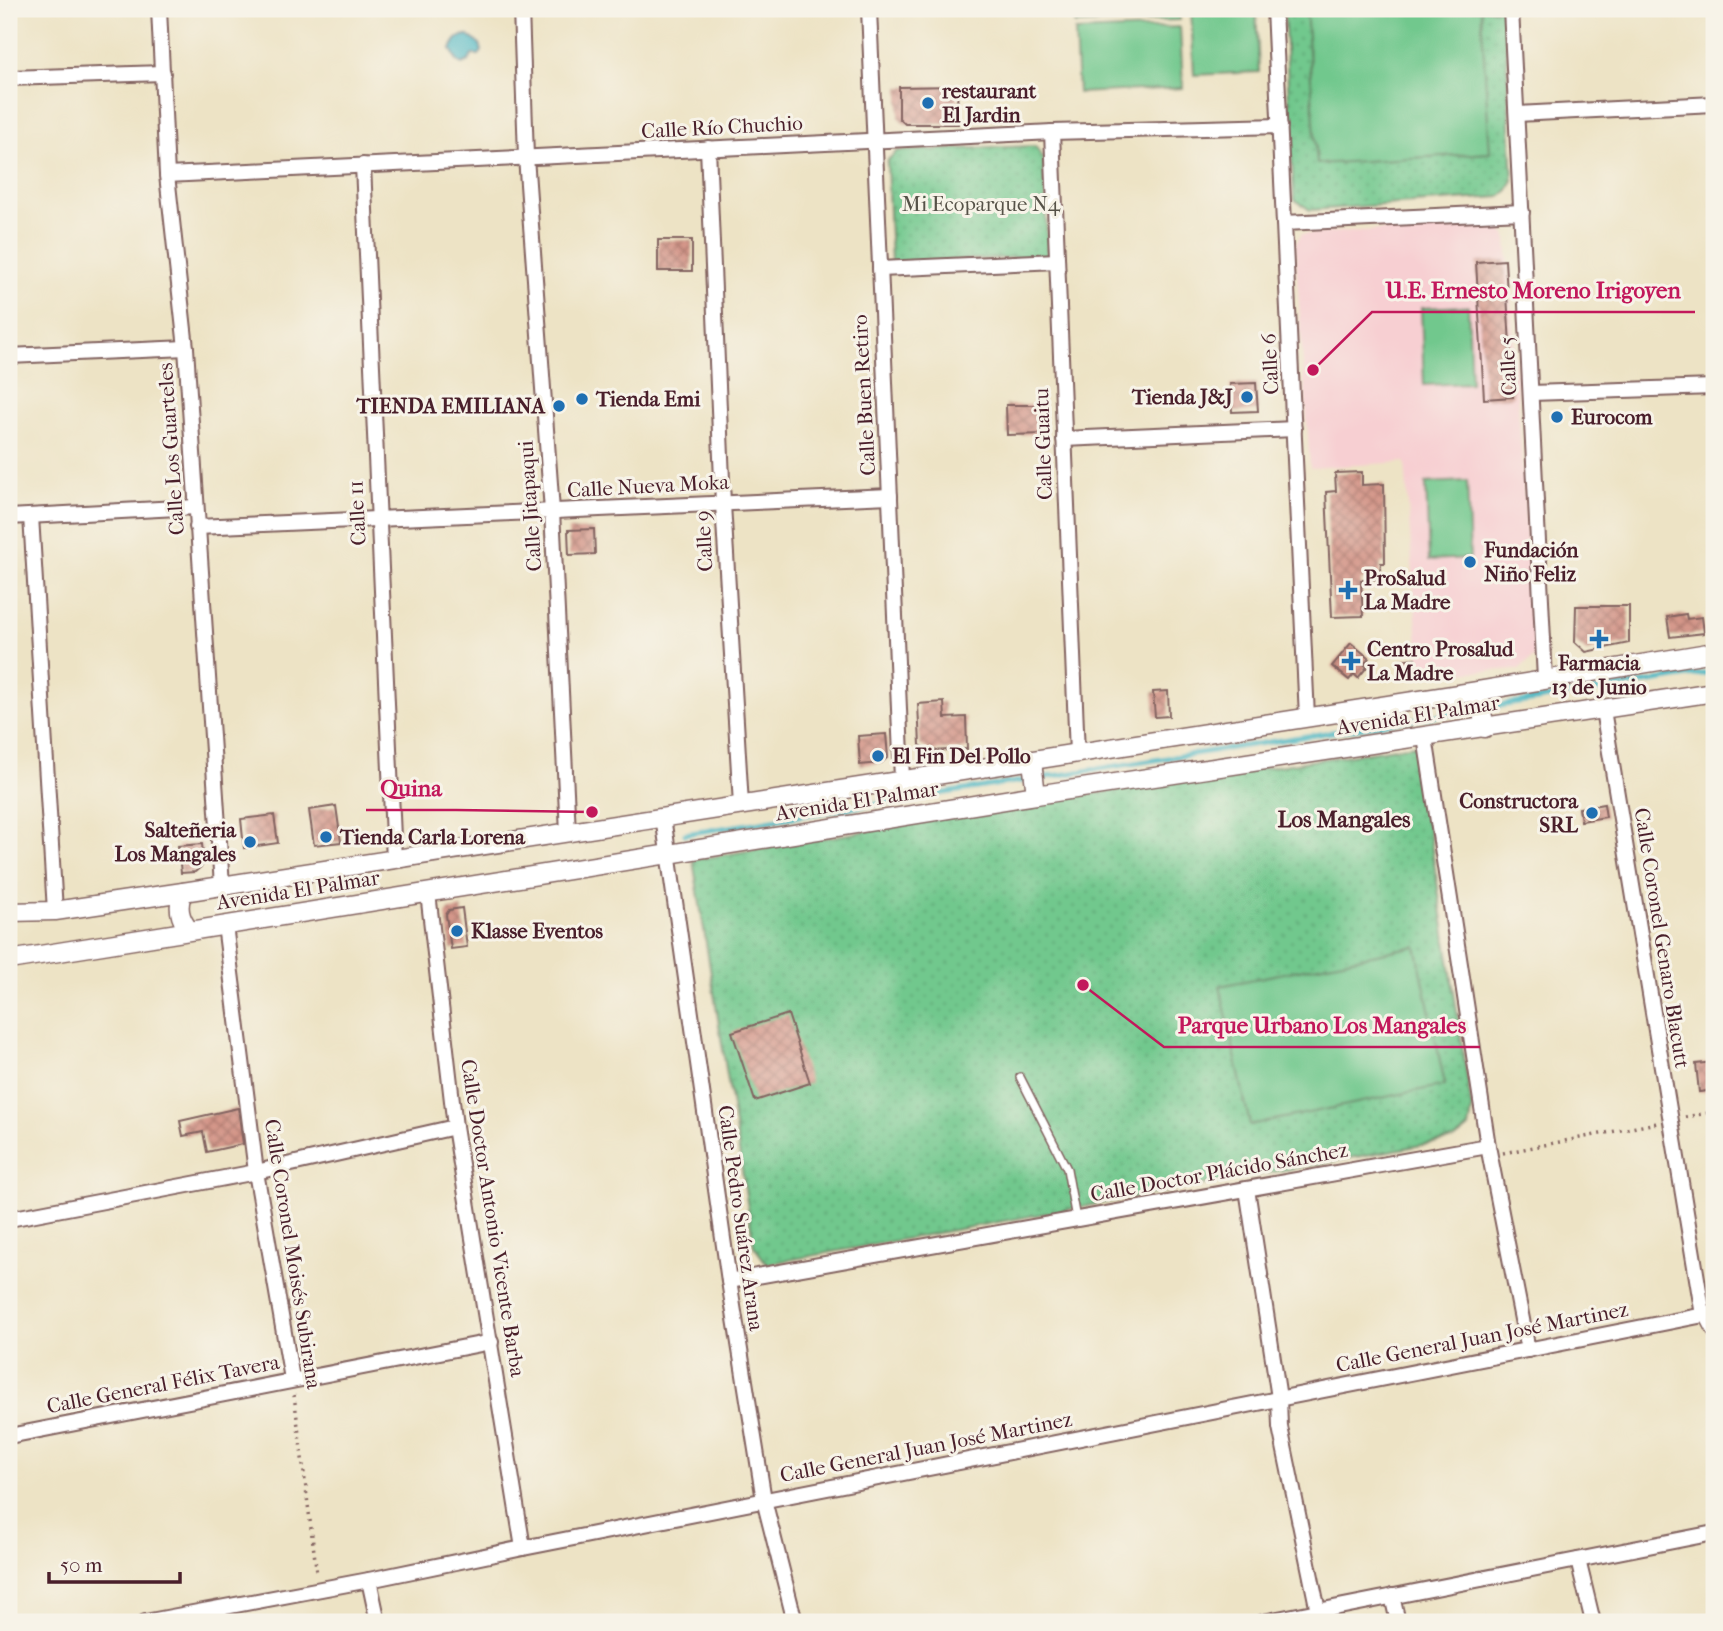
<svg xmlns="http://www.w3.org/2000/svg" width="1723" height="1631" viewBox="0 0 1723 1631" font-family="'IM FELL French Canon',serif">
<defs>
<pattern id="grass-dots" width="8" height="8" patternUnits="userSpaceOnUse" patternTransform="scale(1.75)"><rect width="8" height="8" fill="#71c88d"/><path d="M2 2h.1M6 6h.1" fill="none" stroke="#63ab7a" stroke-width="1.8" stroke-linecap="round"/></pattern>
<pattern id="building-cross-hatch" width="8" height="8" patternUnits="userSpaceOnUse" patternTransform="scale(1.75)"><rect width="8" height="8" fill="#d49689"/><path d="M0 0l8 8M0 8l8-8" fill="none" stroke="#ae7a70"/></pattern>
</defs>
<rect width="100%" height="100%" fill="#f7f3e8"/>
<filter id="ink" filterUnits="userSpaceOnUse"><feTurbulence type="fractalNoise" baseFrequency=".0143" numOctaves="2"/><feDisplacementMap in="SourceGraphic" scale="14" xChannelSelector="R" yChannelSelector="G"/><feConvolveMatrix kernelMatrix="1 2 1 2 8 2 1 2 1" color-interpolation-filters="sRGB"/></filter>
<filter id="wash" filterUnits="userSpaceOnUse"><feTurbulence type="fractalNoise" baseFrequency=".00686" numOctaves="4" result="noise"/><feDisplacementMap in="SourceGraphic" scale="28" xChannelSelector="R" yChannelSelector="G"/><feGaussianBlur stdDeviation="1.57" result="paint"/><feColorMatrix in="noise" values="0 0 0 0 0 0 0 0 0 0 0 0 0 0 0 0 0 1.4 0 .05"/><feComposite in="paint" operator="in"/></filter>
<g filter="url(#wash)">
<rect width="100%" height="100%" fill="#ede3c5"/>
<!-- built -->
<path fill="#f7cfd2" d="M 1500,224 L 1507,239 L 1535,656 L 1519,669 L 1420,675 L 1405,462 L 1310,468 L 1295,245 L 1301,234 Z"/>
<!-- grass -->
<g fill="url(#grass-dots)" stroke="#5e745c" stroke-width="2">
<path d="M 1284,9 L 1504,9 L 1513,180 L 1508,190 L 1500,197 L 1310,210 L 1294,199 Z"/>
<path d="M 1035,146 L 1043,158 L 1048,256 L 891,263 L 887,161 L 897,151 Z"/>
<path d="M 1416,745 L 1472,1110 L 1469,1128 L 1455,1139 L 767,1264 L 754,1246 L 693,860 L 1046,801 Z"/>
</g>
<!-- pitch -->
<g fill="#71c88d" stroke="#5e745c" stroke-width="2">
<path d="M 1074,9 L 1179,9 L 1180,20 L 1075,24 Z"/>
<path d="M 1191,9 L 1256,9 L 1259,72 L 1194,75 Z"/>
<path d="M 1306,9 L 1481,9 L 1490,153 L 1317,164 Z"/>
<path d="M 1180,27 L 1183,88 L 1078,93 L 1075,31 Z"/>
<path d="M 1468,306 L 1471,383 L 1424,385 L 1421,308 Z"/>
<path d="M 1467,481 L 1470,558 L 1429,560 L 1426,483 Z"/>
<path d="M 1416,946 L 1445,1085 L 1250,1125 L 1220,986 Z"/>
</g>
<!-- water -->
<path fill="#48b6c2" stroke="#496a76" stroke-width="2" d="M 467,35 L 480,44 L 482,51 L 479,55 L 472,55 L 469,61 L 462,64 L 457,61 L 451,49 C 455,40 458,36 467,35 Z"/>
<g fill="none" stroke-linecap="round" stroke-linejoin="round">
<!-- stream -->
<path stroke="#48b6c2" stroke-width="5" d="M 685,834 L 1714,672"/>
</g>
<g id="blocks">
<!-- building -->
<g fill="url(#building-cross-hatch)">
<path d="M 957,86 L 958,124 L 905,124 L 899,118 L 899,87 Z"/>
<rect x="658" y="240" width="34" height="31"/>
<path d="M 1505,260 L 1513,397 L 1484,399 L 1476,262 Z"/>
<path d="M 1256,383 L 1258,411 L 1232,412 L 1230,384 Z"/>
<path d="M 1006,405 L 1045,405 L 1046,434 L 1007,435 Z"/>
<path d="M 1362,472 L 1362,485 L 1384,484 L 1385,563 L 1381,563 L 1379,579 L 1361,580 L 1363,616 L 1332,617 L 1326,492 L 1336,491 L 1335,473 Z"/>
<path d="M 594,529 L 595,554 L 569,555 L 568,530 Z"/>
<path d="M 1576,606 L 1629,606 L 1629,643 L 1586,652 L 1575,642 Z"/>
<path d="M 1686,614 L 1687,619 L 1702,617 L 1704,633 L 1670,637 L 1667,617 Z"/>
<path d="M 1351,643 L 1369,658 L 1364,664 L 1367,667 L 1358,678 L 1354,674 L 1349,680 L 1332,666 Z"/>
<path d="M 1415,658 L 1418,677 L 1402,679 L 1399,660 Z"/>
<path d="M 1168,691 L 1169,716 L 1155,717 L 1153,692 Z"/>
<path d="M 944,702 L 945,718 L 966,717 L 967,749 L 930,751 L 920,745 L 918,704 Z"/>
<path d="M 886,734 L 888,757 L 881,763 L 860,765 L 858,736 Z"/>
<path d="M 1604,804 L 1606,817 L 1581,821 L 1579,808 Z"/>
<path d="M 336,806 L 341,842 L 314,845 L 309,810 Z"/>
<path d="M 274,815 L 278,843 L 244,848 L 241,819 Z"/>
<path d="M 202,844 L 204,864 L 195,872 L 181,873 L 178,846 Z"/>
<path d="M 462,908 L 467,947 L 451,949 L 446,915 L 449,910 Z"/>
<path d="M 788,1014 L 810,1083 L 755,1101 L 732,1032 Z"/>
<path d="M 1714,1062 L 1714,1090 L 1699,1092 L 1696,1064 Z"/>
<path d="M 238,1108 L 243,1144 L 207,1152 L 203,1132 L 183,1136 L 180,1121 Z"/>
</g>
</g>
</g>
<g filter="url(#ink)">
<use href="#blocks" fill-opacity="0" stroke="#836461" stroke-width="2"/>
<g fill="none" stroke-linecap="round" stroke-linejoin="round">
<!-- service casing -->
<g stroke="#836461" stroke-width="10">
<g id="service">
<path d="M 9,29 L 10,29"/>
<path d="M 1020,1077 L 1067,1169 L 1076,1219"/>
<path d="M 1703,1316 L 1714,1337"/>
</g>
</g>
<!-- minor casing -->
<g stroke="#836461" stroke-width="18">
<g id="minor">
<path d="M 159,9 L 167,175 L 186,348 L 222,886"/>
<path d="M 521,9 L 526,157 L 552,511 L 568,832"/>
<path d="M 869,9 L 902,779"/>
<path d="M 1274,9 L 1307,717"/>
<path d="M 1511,9 L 1545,679"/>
<path d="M 9,78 L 163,73"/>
<path d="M 1517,114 L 1714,104"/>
<path d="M 1052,132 L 1077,754"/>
<path d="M 708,148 L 723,504 L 741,805"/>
<path d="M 363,165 L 394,860"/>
<path d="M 167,175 L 1052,132 L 1280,126"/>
<path d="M 1284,223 L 1522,212"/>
<path d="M 880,269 L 1057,261"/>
<path d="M 9,356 L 186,348"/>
<path d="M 1531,393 L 1714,387"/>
<path d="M 1064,439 L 1294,429"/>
<path d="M 31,516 L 55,911"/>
<path d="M 9,517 L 196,507"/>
<path d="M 197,527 L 890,496"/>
<path d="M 1603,710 L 1703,1315"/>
<path d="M 1425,737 L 1488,1146 L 1528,1350"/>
<path d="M 663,817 L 729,1281 L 764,1500 L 795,1622"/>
<path d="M 428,893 L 455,1127 L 523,1548"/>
<path d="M 225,925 L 256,1172 L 292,1379"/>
<path d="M 1247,1189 L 1279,1398 L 1280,1427 L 1318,1611"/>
<path d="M 9,1219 L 256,1172 L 455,1127"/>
<path d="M 729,1281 L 1488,1146"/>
<path d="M 9,1436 L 491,1342"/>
<path d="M 1578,1560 L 1593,1622"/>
<path d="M 369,1580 L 378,1622"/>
<path d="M 1392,1596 L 1398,1622"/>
<path d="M 145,1622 L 369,1580 L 523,1548 L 1714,1313"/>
<path d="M 1263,1622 L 1714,1533"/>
</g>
</g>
<!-- tertiary casing -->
<g stroke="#836461" stroke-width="21">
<g id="tertiary">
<path d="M 1478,691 L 1485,728"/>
<path d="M 1032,761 L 1036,795"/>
<path d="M 183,892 C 177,906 179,918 189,930"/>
<path d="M 9,912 L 55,911 L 183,892 L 1478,691 L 1714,652"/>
<path d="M 9,960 L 1036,795 L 1714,692"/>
</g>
</g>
<!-- path -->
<g stroke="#836461" stroke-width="3.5" stroke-dasharray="2 5" stroke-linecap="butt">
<path d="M 1685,1117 L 1714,1112"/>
<path d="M 1503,1153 L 1657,1123"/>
<path d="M 294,1395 L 317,1575"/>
</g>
<!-- service -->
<use href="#service" stroke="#fff" stroke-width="7"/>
<!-- minor -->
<use href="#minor" stroke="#fff" stroke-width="14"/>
<!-- tertiary -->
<use href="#tertiary" stroke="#fff" stroke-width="18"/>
</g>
</g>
<!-- markers -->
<g fill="#1f6fb2" stroke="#f7f3e8" stroke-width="2.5">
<circle cx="928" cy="103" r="7"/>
<circle cx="1247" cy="397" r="7"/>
<circle cx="582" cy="399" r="7"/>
<circle cx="559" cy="406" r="7"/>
<circle cx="1557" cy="417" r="7"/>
<circle cx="1470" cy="562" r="7"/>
<path d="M1344.5 579.5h7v7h7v7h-7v7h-7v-7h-7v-7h7z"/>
<path d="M1595.5 628.5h7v7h7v7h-7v7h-7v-7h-7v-7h7z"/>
<path d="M1347.5 650.5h7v7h7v7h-7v7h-7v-7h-7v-7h7z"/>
<circle cx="878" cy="756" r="7"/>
<circle cx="1592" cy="813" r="7"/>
<circle cx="326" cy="837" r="7"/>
<circle cx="250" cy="842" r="7"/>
<circle cx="457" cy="931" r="7"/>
</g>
<g text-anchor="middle" stroke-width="6" stroke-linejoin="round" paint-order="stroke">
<!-- poi labels -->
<g font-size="21" font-weight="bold" fill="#4a1f2b" stroke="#f7f3e8" text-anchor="start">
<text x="942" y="98">restaurant<tspan x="942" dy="24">El Jardin</tspan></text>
<text x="1233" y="404" text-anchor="end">Tienda J&amp;J</text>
<text x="596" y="406">Tienda Emi</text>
<text x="545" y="413" text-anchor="end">TIENDA EMILIANA</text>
<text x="1571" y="424">Eurocom</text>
<text x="1484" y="557">Fundación<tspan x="1484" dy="24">Niño Feliz</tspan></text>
<text x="1364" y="585">ProSalud<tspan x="1364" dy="24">La Madre</tspan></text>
<text x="1367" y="656">Centro Prosalud<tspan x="1367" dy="24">La Madre</tspan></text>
<text x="1599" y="670" text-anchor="middle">Farmacia<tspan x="1599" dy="24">13 de Junio</tspan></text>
<text x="892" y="763">El Fin Del Pollo</text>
<text x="1578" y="808" text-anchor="end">Constructora<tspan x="1578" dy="24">SRL</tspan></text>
<text x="236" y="837" text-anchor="end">Salteñeria<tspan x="236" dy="24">Los Mangales</tspan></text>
<text x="340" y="844">Tienda Carla Lorena</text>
<text x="471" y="938">Klasse Eventos</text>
</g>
<!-- street labels -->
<g font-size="21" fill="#4a1f2b" stroke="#f7f3e8">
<text transform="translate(722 127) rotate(-3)" y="7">Calle Río Chuchio</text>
<text transform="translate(1270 364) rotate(-93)" y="7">Calle 6</text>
<text transform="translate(1508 366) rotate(-93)" y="7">Calle 5</text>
<text transform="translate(864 395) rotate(-93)" y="7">Calle Buen Retiro</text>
<text transform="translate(1043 444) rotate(-92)" y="7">Calle Guaitu</text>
<text transform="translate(171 449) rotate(-94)" y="7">Calle Los Guarteles</text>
<text transform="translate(648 486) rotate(-3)" y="7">Calle Nueva Moka</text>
<text transform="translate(530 506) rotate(-94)" y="7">Calle Jitapaqui</text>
<text transform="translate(357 513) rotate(-93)" y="7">Calle 11</text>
<text transform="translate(704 541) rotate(-93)" y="7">Calle 9</text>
<text transform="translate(1418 715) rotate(-9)" y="7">Avenida El Palmar</text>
<text transform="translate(857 801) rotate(-9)" y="7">Avenida El Palmar</text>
<text transform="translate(298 890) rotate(-9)" y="7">Avenida El Palmar</text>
<text transform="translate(1662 938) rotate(81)" y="7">Calle Coronel Genaro Blacutt</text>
<text transform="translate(1219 1172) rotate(-10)" y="7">Calle Doctor Plácido Sánchez</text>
<text transform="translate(493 1218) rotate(81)" y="7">Calle Doctor Antonio Vicente Barba</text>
<text transform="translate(741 1218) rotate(82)" y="7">Calle Pedro Suárez Arana</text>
<text transform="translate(293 1254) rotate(81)" y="7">Calle Coronel Moisés Subirana</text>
<text transform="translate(1482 1337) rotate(-11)" y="7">Calle General Juan José Martinez</text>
<text transform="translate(163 1384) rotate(-11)" y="7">Calle General Félix Tavera</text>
<text transform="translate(926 1447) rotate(-11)" y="7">Calle General Juan José Martinez</text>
</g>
<!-- park labels -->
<g font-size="21" fill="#565248" stroke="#f7f3e8">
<text x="981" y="211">Mi Ecoparque N4</text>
</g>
<!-- neighbourhood labels -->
<g font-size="23" font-weight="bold" fill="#4a1f2b" stroke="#f7f3e8">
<text x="1344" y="827">Los Mangales</text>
</g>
</g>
<!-- callouts -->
<path fill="none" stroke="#c2185b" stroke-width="2.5" d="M1313 370L1372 312H1695M592 812L456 810H366M1083 985L1164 1047H1480"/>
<g fill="#c2185b" stroke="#f7f3e8" stroke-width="2.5">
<circle cx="1313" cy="370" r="7"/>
<circle cx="592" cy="812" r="7"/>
<circle cx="1083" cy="985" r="7"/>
</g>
<g font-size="23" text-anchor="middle" font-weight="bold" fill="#c2185b" stroke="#f7f3e8" stroke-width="6" stroke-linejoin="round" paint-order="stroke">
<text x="1533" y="298">U.E. Ernesto Moreno Irigoyen</text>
<text x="411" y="796">Quina</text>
<text x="1322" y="1033">Parque Urbano Los Mangales</text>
</g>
<!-- margin -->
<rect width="1723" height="1631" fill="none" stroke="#f7f3e8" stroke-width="35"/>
<!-- scale -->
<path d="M49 1572v10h131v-10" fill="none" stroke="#4a1f2b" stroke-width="3.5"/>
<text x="60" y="1572" font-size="21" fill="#4a1f2b" stroke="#f7f3e8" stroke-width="5" paint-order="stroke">50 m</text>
</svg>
